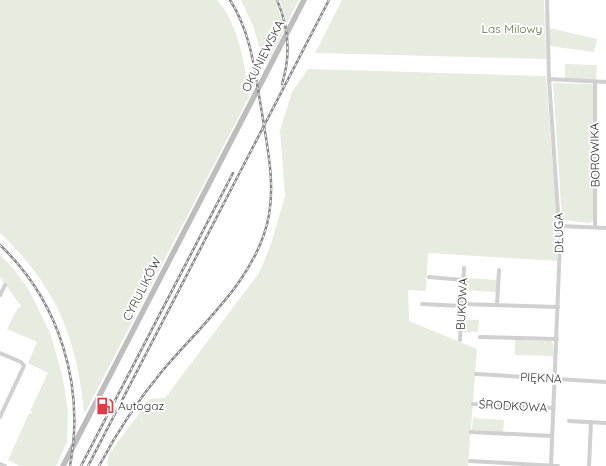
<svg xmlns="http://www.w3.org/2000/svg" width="606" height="466" viewBox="0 0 606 466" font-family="Quicksand,sans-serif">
<rect width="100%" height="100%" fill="#fff"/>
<!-- green -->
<g fill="#e6ecdf">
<path d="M 0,0 L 217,0 C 239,24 245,66 249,97 L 86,411 L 84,412 C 77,337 55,285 0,233 Z"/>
<path d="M 241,0 L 275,0 L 285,28 L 271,56 L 260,50 L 254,28 Z"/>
<path d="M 280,0 L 299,0 L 287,23 Z"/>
<path d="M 342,0 L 544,0 L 546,59 L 315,53 Z"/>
<path d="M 549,28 L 597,39 L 594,52 L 550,46 Z"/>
<path d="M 565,64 L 597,65 L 596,80 L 565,78 Z"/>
<path d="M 308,69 L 546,76 L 557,224 L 557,261 L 428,253 L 426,291 L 408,290 L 409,321 L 477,349 L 468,466 L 108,466 L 107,463 L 109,454 L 150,399 L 165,398 L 259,273 L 270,247 L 285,196 L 280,130 L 292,92 Z"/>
<path d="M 553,83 L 592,84 L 593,86 L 593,220 L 590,223 L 562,220 Z"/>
<path d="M 0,255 L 14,269 L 29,290 L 51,335 L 63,379 L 68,412 L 67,442 L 56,466 L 20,466 L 8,460 L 29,413 L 32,414 L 32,412 L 30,411 L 48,373 L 28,363 L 37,342 L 7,329 L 17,309 L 21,306 L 0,277 Z"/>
<path d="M 466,278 L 497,280 L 496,292 L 465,290 Z"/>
<path d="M 463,319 L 479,320 L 478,332 L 463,332 Z"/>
<path d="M 515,340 L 551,341 L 553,344 L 553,356 L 515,355 Z"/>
<path d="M 473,418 L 504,420 L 503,432 L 472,430 Z"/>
</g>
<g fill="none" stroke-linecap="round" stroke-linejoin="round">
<!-- street -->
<g stroke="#d0d0d0" stroke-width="4">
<path d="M 547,0 L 549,79 L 560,243 L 551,466"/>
<path d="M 549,79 L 606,82"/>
<path d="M 560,226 L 606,228"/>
<path d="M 595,227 L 595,82"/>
<path d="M 429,277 L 463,280"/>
<path d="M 0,295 L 5,285"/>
<path d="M 422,304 L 462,306"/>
<path d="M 462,304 L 558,307"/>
<path d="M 497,305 L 499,270"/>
<path d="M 480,337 L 557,339"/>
<path d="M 460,340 L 464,268"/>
<path d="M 0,353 L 21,362 L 24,366 L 0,417"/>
<path d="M 476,374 L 606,382"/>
<path d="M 473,404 L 554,408"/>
<path d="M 569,421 L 606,423"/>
<path d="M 471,432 L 552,436"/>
<path d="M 470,461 L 558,466"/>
<path d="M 0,464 L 5,466"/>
<path d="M 589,466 L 591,422"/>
</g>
<!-- secondary -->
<path stroke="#bdbdbd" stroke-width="5.5" d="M 63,466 L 304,0"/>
<!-- rail casing -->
<g stroke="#888" stroke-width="2.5">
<g id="rail">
<path d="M 277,0 C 289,27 291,55 282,84"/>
<path d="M 0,245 C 60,302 85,386 70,466"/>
<path d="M 81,466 L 233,173"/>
<path d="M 88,466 L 329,0"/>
<path d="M 99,466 C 117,432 138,400 163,370 C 202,324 258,277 269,215 C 275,181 267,146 262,113 C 255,74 252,34 230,0"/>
</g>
</g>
<!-- rail -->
<use href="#rail" stroke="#fff" stroke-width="1" stroke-dasharray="3" stroke-linecap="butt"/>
</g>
<!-- icons -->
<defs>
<g id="fuel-bare" transform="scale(1.38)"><path d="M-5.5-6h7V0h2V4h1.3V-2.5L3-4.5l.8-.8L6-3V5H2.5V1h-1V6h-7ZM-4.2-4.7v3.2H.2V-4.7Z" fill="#e63946" stroke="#fff" stroke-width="2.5" paint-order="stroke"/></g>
</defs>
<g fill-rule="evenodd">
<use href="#fuel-bare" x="105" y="406"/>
</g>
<g text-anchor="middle" stroke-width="4" stroke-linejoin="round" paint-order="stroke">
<!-- park labels -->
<g font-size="12" fill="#56703f" stroke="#fff">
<text x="512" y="33">Las Milowy</text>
</g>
<!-- street labels -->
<g font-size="12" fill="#333" stroke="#fff">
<text transform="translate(263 56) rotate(-63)" y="4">OKUNIEWSKA</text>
<text transform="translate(595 155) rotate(-91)" y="4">BOROWIKA</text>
<text transform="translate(559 233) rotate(-91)" y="4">DŁUGA</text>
<text transform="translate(142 289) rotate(-63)" y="4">CYRULIKÓW</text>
<text transform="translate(462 304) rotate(-87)" y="4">BUKOWA</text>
<text transform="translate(541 378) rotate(3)" y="4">PIĘKNA</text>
<text transform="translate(513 406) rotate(3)" y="4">ŚRODKOWA</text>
</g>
<!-- poi labels -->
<g font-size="12" fill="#333" stroke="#fff" text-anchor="start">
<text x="118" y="410">Autogaz</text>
</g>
</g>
</svg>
